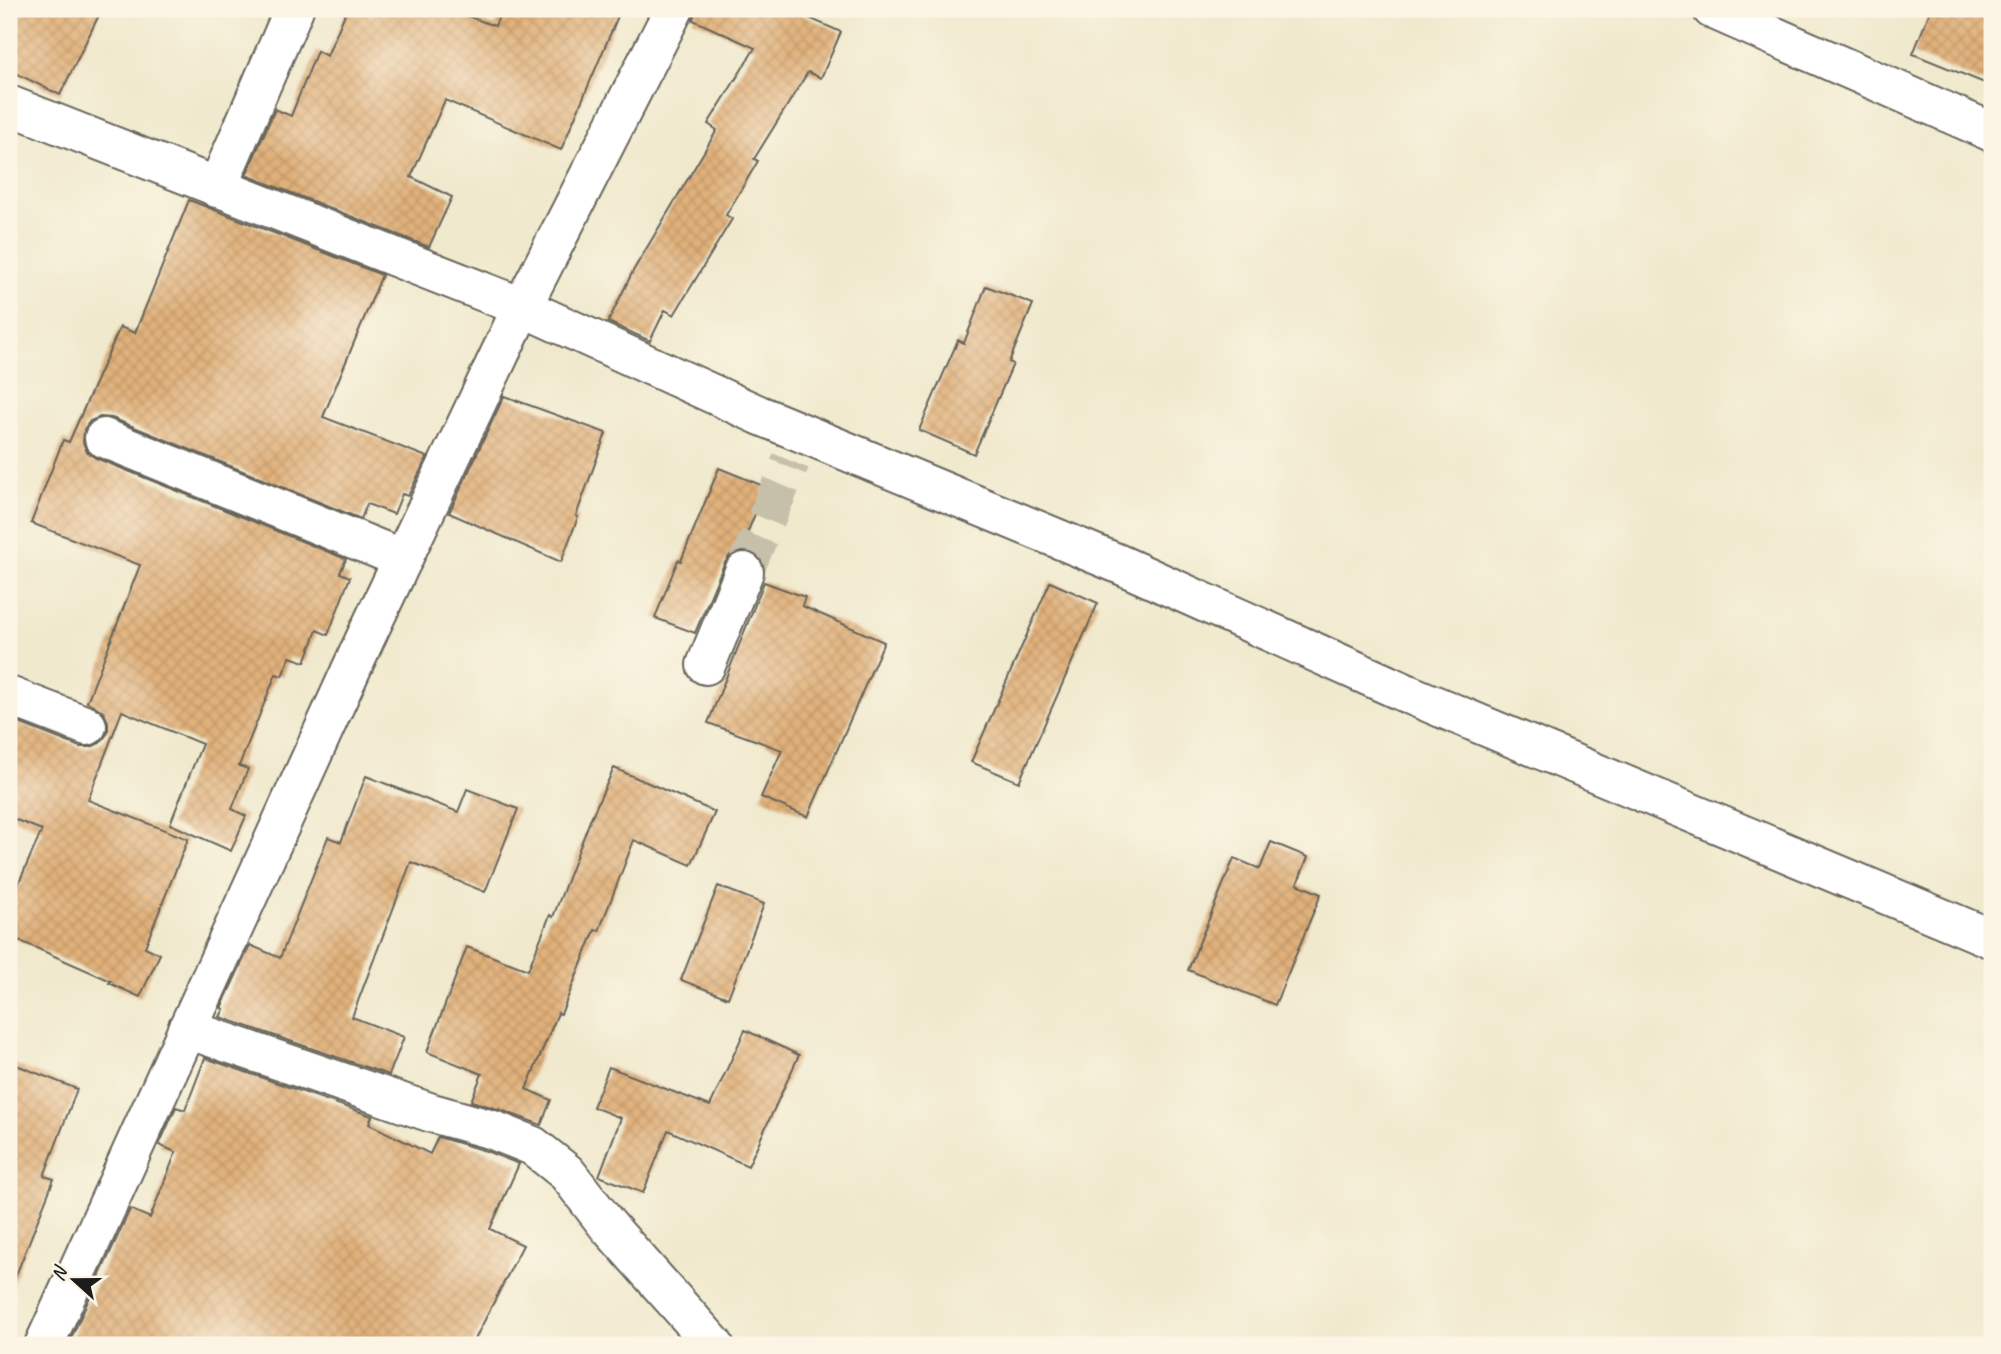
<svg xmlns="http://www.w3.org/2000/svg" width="2001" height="1354" viewBox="0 0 2001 1354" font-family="Caveat,sans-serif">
<defs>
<pattern id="building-cross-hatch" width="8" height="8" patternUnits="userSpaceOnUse" patternTransform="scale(1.75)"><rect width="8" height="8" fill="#e1b17a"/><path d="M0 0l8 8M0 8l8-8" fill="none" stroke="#c09869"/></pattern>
</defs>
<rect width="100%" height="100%" fill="#fcf5e5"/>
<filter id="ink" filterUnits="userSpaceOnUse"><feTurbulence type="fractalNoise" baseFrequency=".0143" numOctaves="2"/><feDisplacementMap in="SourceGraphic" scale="14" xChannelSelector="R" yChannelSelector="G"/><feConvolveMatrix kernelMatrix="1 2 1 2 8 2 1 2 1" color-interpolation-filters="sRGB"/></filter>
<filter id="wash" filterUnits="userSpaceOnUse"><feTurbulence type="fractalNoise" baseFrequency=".00686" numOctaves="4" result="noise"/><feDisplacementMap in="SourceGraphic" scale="28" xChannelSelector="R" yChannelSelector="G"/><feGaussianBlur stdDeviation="1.57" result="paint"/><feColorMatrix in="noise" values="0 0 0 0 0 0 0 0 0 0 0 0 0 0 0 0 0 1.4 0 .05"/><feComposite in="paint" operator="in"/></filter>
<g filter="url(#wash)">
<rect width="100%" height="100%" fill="#f0e9cd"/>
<g id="blocks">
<!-- building -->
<g fill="url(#building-cross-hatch)">
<path d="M 9,9 L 102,9 L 60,95 L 9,70 Z"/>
<path d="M 347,9 L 447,9 L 495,26 L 502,9 L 621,9 L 561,150 L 445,100 L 411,177 L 452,197 L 429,247 L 246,175 L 275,109 L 291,116 L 317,51 L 327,56 Z"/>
<path d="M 696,9 L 789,9 L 841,32 L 821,78 L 808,72 L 754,159 L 758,161 L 726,215 L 732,219 L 674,315 L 665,310 L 650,341 L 608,322 L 633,271 L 717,130 L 708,124 L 755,48 L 693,20 Z"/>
<path d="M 1931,9 L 1973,9 L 1992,17 L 1992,86 L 1913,54 Z"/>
<path d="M 189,200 L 382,275 L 323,417 L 427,457 L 408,496 L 402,494 L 394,514 L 367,504 L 361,519 L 112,418 L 100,417 L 90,421 L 84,429 L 83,442 L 87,452 L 96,458 L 346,559 L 340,573 L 350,577 L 328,635 L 317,630 L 305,662 L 290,657 L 282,676 L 276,674 L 239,766 L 248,769 L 232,809 L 246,816 L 231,851 L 170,824 L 202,744 L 122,711 L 88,800 L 188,839 L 145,947 L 160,954 L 140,997 L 109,983 L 111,981 L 9,936 L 9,905 L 42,830 L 9,817 L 9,719 L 80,747 L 91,747 L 100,743 L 108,733 L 108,722 L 104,713 L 95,706 L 87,702 L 140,565 L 31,523 L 63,440 L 69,442 L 120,327 L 135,333 Z"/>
<path d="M 986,286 L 1033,304 L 1009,362 L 1013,364 L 974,454 L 919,430 L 958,340 L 964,343 Z"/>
<path d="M 504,396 L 606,433 L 576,516 L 578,517 L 561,562 L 449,513 Z"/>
<path d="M 719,468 L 766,487 L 740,551 L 730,555 L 724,564 L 695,633 L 655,618 L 678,560 L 681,561 Z"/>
<path d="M 764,582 L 805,597 L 802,606 L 884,642 L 808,817 L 761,797 L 782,750 L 708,723 Z"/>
<path d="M 1050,582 L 1098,603 L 1019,782 L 971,762 Z"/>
<path d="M 614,768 L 715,812 L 691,865 L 634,840 L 599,931 L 595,930 L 561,1014 L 558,1013 L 526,1089 L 551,1100 L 541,1125 L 501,1110 L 471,1101 L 482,1074 L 427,1052 L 467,947 L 528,970 L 550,915 L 553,917 L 591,818 Z"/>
<path d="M 366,776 L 458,812 L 467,789 L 518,809 L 485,892 L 411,862 L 352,1017 L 404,1037 L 389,1075 L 220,1017 L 224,1009 L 221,1008 L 250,945 L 280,958 L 328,837 L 341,842 Z"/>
<path d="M 1271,842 L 1308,857 L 1297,884 L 1321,894 L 1275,1005 L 1188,970 L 1234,858 L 1260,869 Z"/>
<path d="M 718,886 L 764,904 L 728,998 L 681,980 Z"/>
<path d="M 745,1030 L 799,1055 L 748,1166 L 668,1130 L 643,1193 L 599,1176 L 621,1118 L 593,1107 L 609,1067 L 710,1106 Z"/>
<path d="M 205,1058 L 372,1116 L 369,1124 L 430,1154 L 438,1137 L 486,1151 L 519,1164 L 490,1229 L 523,1245 L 472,1345 L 68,1345 L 130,1209 L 150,1218 L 176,1152 L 159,1145 L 176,1107 L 185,1110 Z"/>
<path d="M 9,1062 L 77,1089 L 44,1176 L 54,1179 L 11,1288 L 9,1288 Z"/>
</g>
</g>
</g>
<g filter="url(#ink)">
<use href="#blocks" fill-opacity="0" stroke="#66645a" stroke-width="2"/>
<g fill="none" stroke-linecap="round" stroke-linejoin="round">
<!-- minor-tunnel -->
<path stroke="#c6c0aa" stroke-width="38" stroke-dasharray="38 19" stroke-linecap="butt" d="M 744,572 L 791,461"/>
<!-- minor casing -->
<g stroke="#66645a" stroke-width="42">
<g id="minor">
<path d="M 1712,9 L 1992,132"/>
<path d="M 9,105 L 522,307 L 759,415 L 1119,564 L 1408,694 L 1992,939"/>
<path d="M 217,188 L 294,9"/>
<path d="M 104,438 L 403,559"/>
<path d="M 706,665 L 744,572"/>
<path d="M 9,696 L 87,726"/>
<path d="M 187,1029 L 432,1113 L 493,1130 L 533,1146 L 567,1173 L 608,1226 L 714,1345"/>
<path d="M 44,1345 L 365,639 L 522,307 L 674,9"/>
</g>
</g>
<!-- minor -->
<use href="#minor" stroke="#fff" stroke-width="38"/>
</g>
</g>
<!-- margin -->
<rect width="2001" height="1354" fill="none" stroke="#fcf5e5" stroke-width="35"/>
<!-- north arrow -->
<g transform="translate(74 1280) rotate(291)" stroke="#fcf5e5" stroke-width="5" paint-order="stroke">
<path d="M0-5L12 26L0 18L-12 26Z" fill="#1c1c1c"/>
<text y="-10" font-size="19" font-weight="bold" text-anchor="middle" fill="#1c1c1c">N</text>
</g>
</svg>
